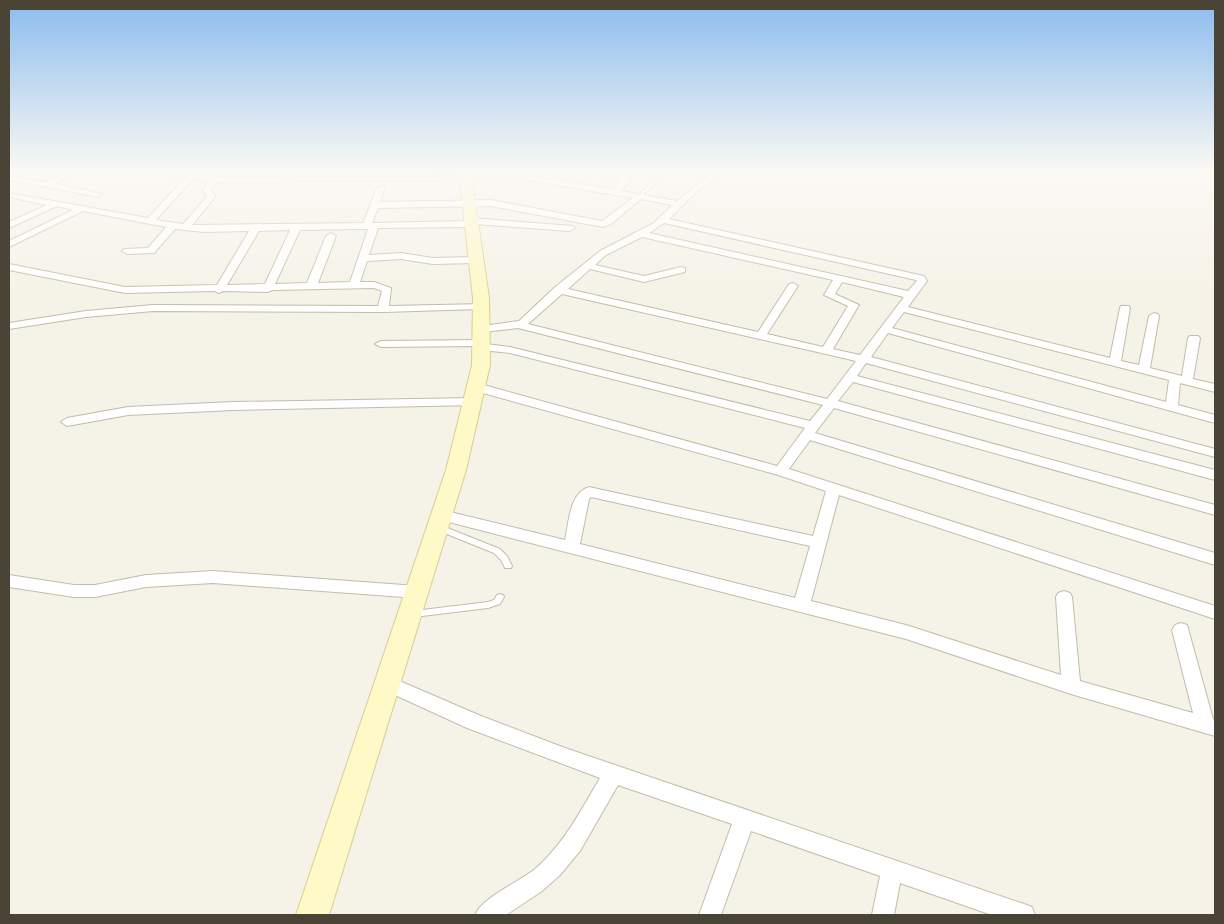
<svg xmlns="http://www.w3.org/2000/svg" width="1224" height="924" viewBox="0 0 1224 924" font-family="Raleway,sans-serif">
<rect width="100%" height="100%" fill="#f5f2e7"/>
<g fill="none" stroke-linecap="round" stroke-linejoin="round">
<!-- service casing -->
<g stroke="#c2bca9" stroke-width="2">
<g id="service">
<path d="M 656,178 L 659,179 L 641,197 L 639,197 L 639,195 Z"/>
<path d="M 440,525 L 500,549 L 507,556 L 512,566 L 511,568 L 505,568 L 501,560 L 494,553 L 437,530 L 436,528 L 437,526 Z"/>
<path d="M 500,594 L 503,595 L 504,597 L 500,604 L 488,608 L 414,617 L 411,616 L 410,614 L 411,612 L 414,611 L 488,602 L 494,600 L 497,595 Z"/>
</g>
</g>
<!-- minor casing -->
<g stroke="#c2bca9" stroke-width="2">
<g id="minor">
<path d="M 67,172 L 77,172 L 55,184 L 102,194 L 98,197 L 9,180 L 9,176 L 46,182 Z"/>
<path d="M 153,172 L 176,172 L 224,178 L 465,176 L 507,172 L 613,189 L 621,180 L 583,172 L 600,172 L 630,177 L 631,179 L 621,191 L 677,201 L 713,172 L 722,172 L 695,193 L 669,219 L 924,276 L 927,281 L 908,307 L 1110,358 L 1120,308 L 1121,306 L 1129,306 L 1130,308 L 1121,361 L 1139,365 L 1149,316 L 1154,313 L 1158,314 L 1159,316 L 1150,368 L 1182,376 L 1188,338 L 1190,336 L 1198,336 L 1200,338 L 1193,379 L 1215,384 L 1215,392 L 1180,383 L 1178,405 L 1215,415 L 1215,423 L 888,333 L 871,357 L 1215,449 L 1215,457 L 866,363 L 857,376 L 1215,470 L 1215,480 L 853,382 L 838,401 L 1215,505 L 1215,515 L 834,408 L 815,433 L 1215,553 L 1215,565 L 810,440 L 789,469 L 1215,606 L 1215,619 L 839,495 L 811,601 L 906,625 L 1061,675 L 1056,597 L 1058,593 L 1064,591 L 1070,593 L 1072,597 L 1080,681 L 1193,713 L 1172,630 L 1175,625 L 1181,623 L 1187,625 L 1213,719 L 1215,720 L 1215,736 L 1071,694 L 906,639 L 437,519 L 435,515 L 437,511 L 442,510 L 565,540 C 569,523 569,493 589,487 L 813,536 L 826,491 L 775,474 L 472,390 L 470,387 L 472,384 L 480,384 L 777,466 L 805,428 L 510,353 L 481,350 L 476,346 L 381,347 L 375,344 L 381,341 L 481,340 L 485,341 L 486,344 L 510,347 L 810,421 L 823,405 L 518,328 L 483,332 L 477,329 L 483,326 L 519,321 L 554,288 L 600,251 L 654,223 L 672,205 L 641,199 L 611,224 L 603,227 L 491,206 L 378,208 L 372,223 L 466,221 L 470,218 L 573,226 L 575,228 L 570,231 L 475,224 L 471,227 L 378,228 L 369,255 L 401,253 L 433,258 L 475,257 L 480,260 L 475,263 L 433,264 L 401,259 L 367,261 L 360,282 L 374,282 L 391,288 L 389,306 L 485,304 L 485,308 L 481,309 L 383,312 L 153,311 L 86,317 L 9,329 L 9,323 L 86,311 L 153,305 L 378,306 L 382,291 L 374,288 L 272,290 L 268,292 L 223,291 L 219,293 L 215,291 L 125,293 L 9,270 L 9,264 L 125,287 L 217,285 L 249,231 L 204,232 L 175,229 L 154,253 L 127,254 L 122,251 L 124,249 L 148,248 L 166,227 L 83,211 L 9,247 L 9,241 L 73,210 L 57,206 L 9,228 L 9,222 L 47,205 L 9,197 L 9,193 L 148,218 L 185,178 ZM 497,175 L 633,198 L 602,221 L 491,200 L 380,202 L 385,188 L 381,186 L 377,188 L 363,223 L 192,225 L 215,197 L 211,190 L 216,182 L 465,180 ZM 193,179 L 209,181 L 203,190 L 207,197 L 183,224 L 156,220 ZM 664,223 L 916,280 L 917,281 L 908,291 L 649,233 ZM 363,229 L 368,229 L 350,282 L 318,283 L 336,236 L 331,233 L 326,236 L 307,283 L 275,284 L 300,230 ZM 290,230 L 265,284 L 227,285 L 259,231 ZM 642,237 L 833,280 L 824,295 L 848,306 L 823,347 L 767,334 L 798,286 L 793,283 L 789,284 L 758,332 L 568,289 L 590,269 L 644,282 L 685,272 L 685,268 L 681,267 L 644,276 L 595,265 L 606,255 ZM 842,282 L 904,297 L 860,355 L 833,349 L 859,305 L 835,294 ZM 562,294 L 826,354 L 856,361 L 827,399 L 528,324 ZM 904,312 L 1169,380 L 1166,402 L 892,328 ZM 591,497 L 810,546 L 795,598 L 580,544 L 589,499 Z"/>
<path d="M 473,398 L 477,399 L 479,402 L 477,405 L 233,410 L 128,415 L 67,426 L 61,422 L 67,418 L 128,407 L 233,402 Z"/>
<path d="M 213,571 L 417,586 L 423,588 L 425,592 L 423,596 L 417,598 L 213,583 L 146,587 L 95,597 L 74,597 L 9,587 L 9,575 L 74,585 L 95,585 L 146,575 Z"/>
<path d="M 388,676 L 481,716 L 565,748 L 1024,904 L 1032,907 L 1035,915 L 992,915 L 900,883 L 894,915 L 872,915 L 880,876 L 751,831 L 721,915 L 699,915 L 732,824 L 618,785 L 580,851 L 560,875 L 542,891 L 506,915 L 475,915 C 481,898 519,882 535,869 C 564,844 581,810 600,778 L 467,728 L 382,689 L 379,684 L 382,679 Z"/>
</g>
</g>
<!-- secondary casing -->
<g stroke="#d9ce93" stroke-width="2">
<path id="secondary" d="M 459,172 L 471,172 L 489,298 L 490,365 L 466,470 L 329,915 L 296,915 L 446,470 L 472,365 L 473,298 Z"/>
</g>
<!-- service -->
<use href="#service" fill="#fff" fill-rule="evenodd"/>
<!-- minor -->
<use href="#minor" fill="#fff" fill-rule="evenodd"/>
<!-- secondary -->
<use href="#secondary" fill="#fff8c7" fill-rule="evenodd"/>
</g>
<!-- sky -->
<linearGradient id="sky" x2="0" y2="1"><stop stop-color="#8bbcee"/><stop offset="0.57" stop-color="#faf9f4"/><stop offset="1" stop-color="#faf9f4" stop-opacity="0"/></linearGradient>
<rect width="1224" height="301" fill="url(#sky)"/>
<!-- border -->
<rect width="1224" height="924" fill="none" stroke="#494435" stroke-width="20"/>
</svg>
